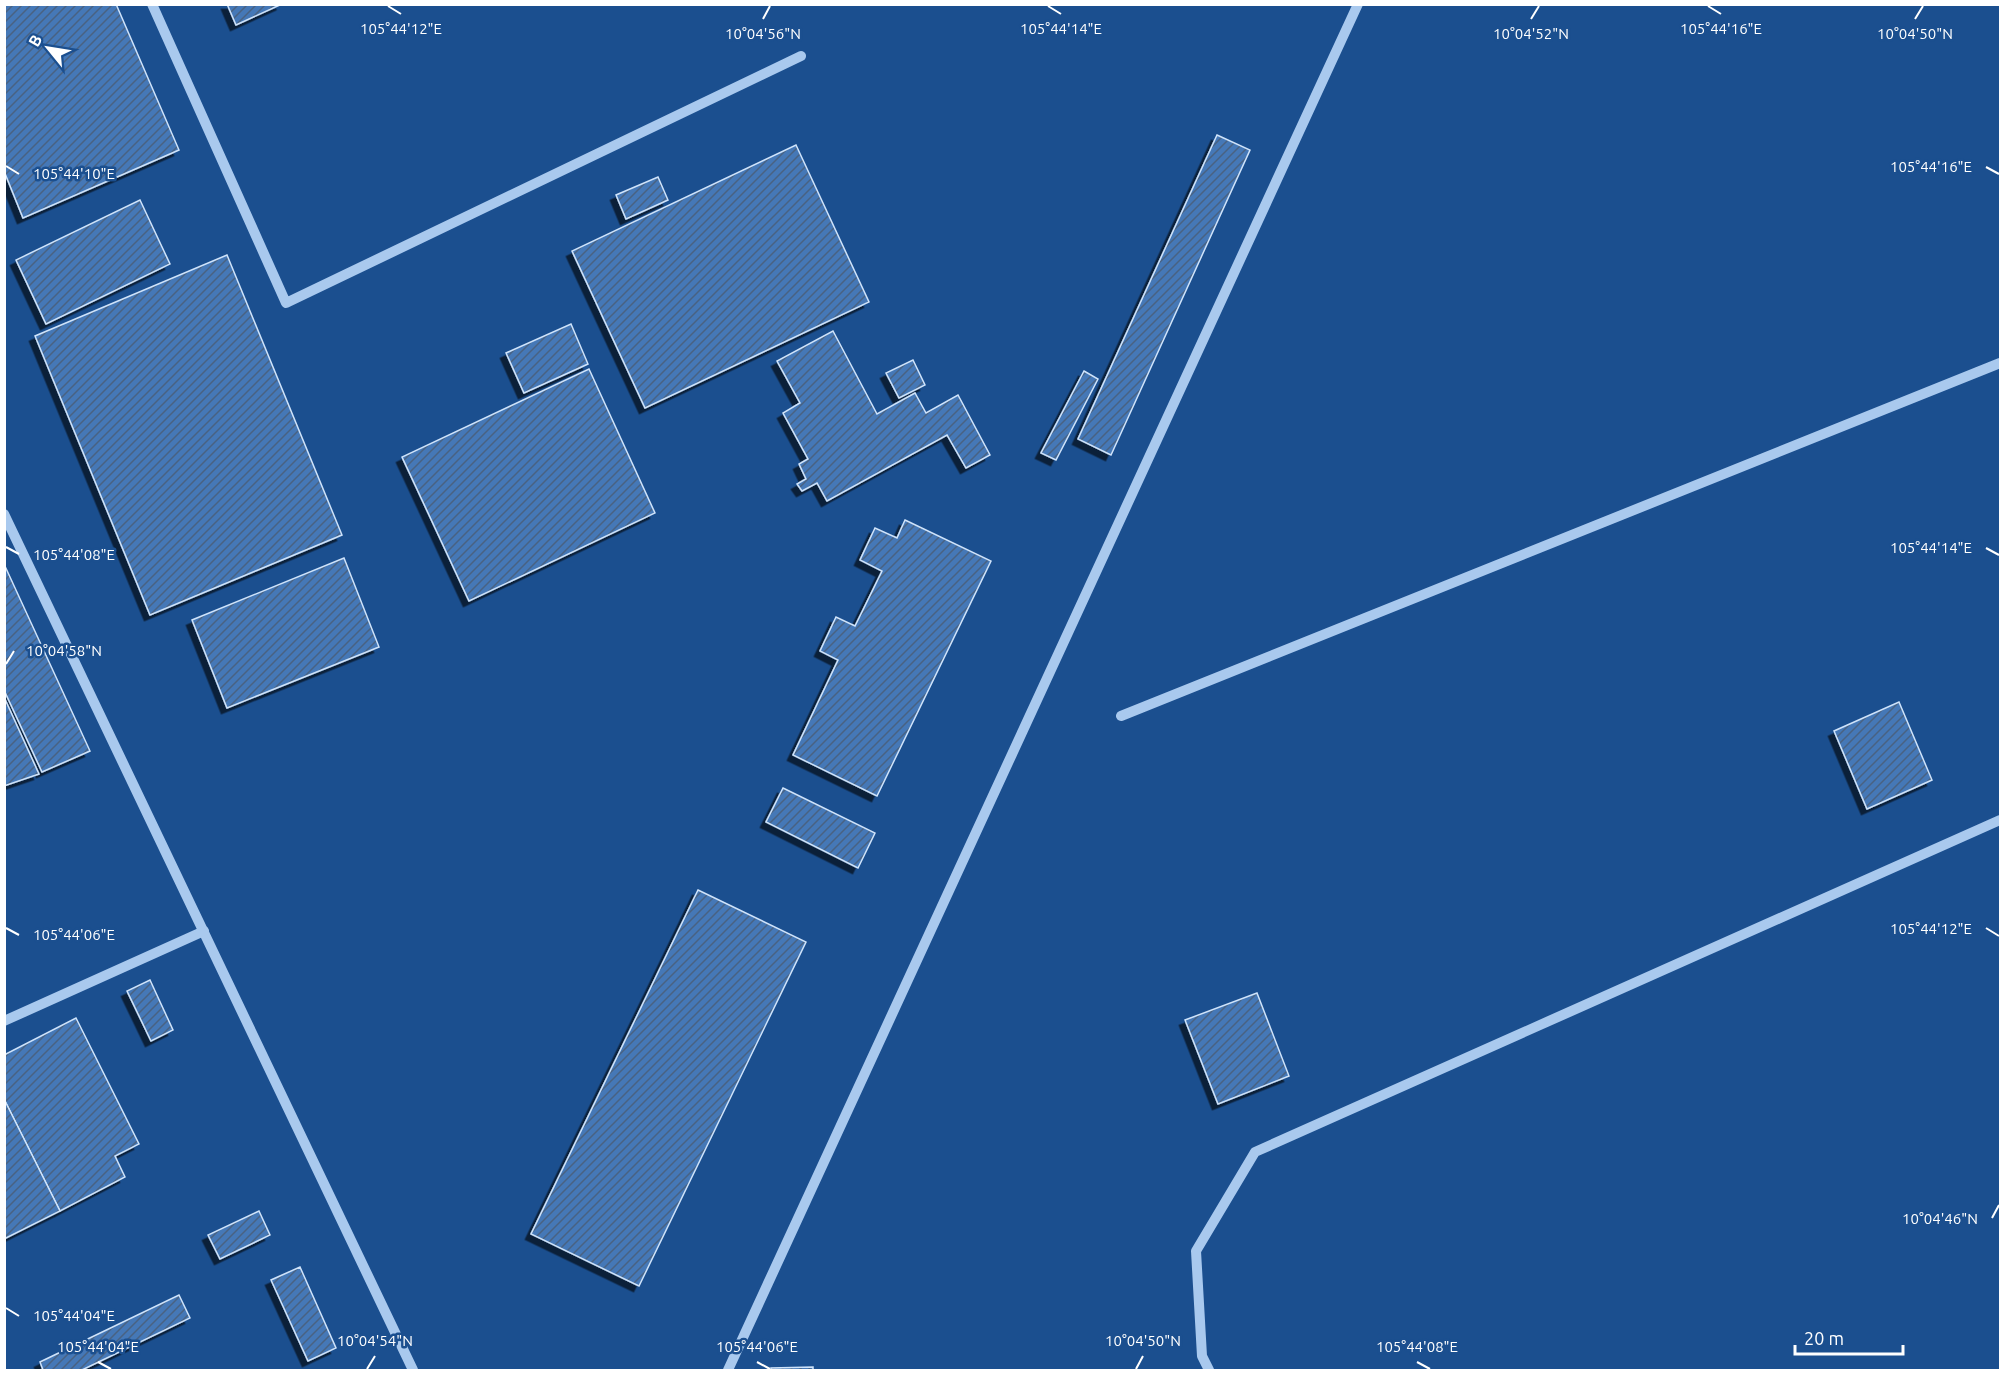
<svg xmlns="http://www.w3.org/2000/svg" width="2005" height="1375" viewBox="0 0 2005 1375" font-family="Ubuntu,sans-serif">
<defs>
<pattern id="building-hatch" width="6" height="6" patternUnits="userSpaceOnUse" patternTransform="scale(1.5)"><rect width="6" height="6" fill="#4478b7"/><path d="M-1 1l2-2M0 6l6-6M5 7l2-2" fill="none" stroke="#486282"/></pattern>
<filter id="shadow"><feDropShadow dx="-5.5" dy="5.5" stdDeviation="0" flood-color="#0009"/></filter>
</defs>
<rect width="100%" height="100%" fill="#1b4f8f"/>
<!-- building -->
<g fill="url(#building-hatch)" stroke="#cfe3fa" stroke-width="1.5" filter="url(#shadow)">
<path d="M 4,4 L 116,4 L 179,150 L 23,218 L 4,171 Z"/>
<path d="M 227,4 L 282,4 L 236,25 Z"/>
<path d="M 1217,135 L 1250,150 L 1111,455 L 1078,439 Z"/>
<path d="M 796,145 L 869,302 L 645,408 L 572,251 Z"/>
<path d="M 658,177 L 668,200 L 626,219 L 616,195 Z"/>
<path d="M 140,200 L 170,264 L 46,324 L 16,260 Z"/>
<path d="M 227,255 L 342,535 L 150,615 L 35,336 Z"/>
<path d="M 571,324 L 588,364 L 524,393 L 506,353 Z"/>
<path d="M 833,331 L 877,414 L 915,393 L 926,413 L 958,395 L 990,455 L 966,468 L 947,435 L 827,501 L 817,483 L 802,491 L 797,484 L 806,479 L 799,464 L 808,459 L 783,413 L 800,403 L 777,361 Z"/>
<path d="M 913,360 L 925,385 L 899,398 L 886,373 Z"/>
<path d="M 589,369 L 655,513 L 469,601 L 402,457 Z"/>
<path d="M 1084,371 L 1098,379 L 1056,460 L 1041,453 Z"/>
<path d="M 905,520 L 991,561 L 877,796 L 793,755 L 838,660 L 820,651 L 836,617 L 855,626 L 882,571 L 860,560 L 875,528 L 897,538 Z"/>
<path d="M 344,558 L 379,647 L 227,708 L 192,620 Z"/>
<path d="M 4,564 L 90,751 L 42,772 L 4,690 Z"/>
<path d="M 4,697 L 39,774 L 4,786 Z"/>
<path d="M 1899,702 L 1932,780 L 1867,809 L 1834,731 Z"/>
<path d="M 783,788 L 875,833 L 858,868 L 766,822 Z"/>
<path d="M 698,890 L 806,942 L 639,1286 L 531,1234 Z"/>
<path d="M 150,980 L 173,1030 L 151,1041 L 127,991 Z"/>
<path d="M 1257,993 L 1289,1076 L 1218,1104 L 1185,1020 Z"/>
<path d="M 76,1018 L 139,1144 L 115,1156 L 125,1177 L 60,1211 L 4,1099 L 4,1055 Z"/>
<path d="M 4,1099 L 60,1211 L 4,1239 Z"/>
<path d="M 259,1211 L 270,1235 L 220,1259 L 208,1235 Z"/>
<path d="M 300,1267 L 336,1348 L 308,1361 L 271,1280 Z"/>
<path d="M 179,1295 L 190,1318 L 82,1370 L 43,1370 L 40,1362 Z"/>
<path d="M 813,1367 L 813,1370 L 771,1370 L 771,1368 Z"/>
</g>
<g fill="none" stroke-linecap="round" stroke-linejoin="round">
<!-- minor -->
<g stroke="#a9c9ee" stroke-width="10">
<path d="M 152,4 L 286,303 L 801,56"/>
<path d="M 4,514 L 413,1370"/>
<path d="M 1121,716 L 2000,363"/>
<path d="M 4,1021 L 204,931"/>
<path d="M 728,1370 L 1358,4"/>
<path d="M 1209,1370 L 1202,1356 L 1196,1251 L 1255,1152 L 2000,820"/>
</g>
</g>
<!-- ticks -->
<path fill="none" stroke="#fff" stroke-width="2" d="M 388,6 L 401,14M 1048,6 L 1061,14M 1708,6 L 1721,14M 763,19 L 770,6M 1531,19 L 1539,6M 1915,19 L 1923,6M 6,166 L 19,174M 1986,167 L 1999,174M 6,547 L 19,554M 1986,548 L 1999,555M 6,664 L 14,651M 6,928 L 19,935M 1986,928 L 1999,936M 1992,1218 L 1999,1205M 6,1308 L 19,1316M 98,1362 L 111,1369M 757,1362 L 770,1369M 1417,1362 L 1430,1369M 367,1369 L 375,1356M 1136,1369 L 1143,1356"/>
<g font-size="15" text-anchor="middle" fill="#fff" stroke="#1b4f8f" stroke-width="5" stroke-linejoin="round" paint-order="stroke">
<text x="401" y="34">105°44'12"E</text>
<text x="1061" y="34">105°44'14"E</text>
<text x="1721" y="34">105°44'16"E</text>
<text x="763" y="39">10°04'56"N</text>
<text x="1531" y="39">10°04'52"N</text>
<text x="1915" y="39">10°04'50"N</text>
<text x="1931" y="172">105°44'16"E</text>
<text x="74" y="179">105°44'10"E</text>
<text x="1931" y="553">105°44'14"E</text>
<text x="74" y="560">105°44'08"E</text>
<text x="64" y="656">10°04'58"N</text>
<text x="1931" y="934">105°44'12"E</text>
<text x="74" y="940">105°44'06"E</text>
<text x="1940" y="1224">10°04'46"N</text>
<text x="74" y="1321">105°44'04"E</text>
<text x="375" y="1346">10°04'54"N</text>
<text x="1143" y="1346">10°04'50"N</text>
<text x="98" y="1352">105°44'04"E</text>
<text x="757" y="1352">105°44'06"E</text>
<text x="1417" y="1352">105°44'08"E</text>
</g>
<!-- border -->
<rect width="2005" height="1375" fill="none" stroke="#ffffff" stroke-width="12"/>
<!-- north arrow -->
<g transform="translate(48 48) rotate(300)" stroke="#1b4f8f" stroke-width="4.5" paint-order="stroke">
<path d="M0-4.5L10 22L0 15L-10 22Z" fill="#ffffff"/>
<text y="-9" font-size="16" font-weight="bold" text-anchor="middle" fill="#ffffff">B</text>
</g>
<!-- scale -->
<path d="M1795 1345v9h108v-9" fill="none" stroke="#ffffff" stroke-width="3"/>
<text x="1804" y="1345" font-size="18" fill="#ffffff" stroke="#1b4f8f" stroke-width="4.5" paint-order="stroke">20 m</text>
</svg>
